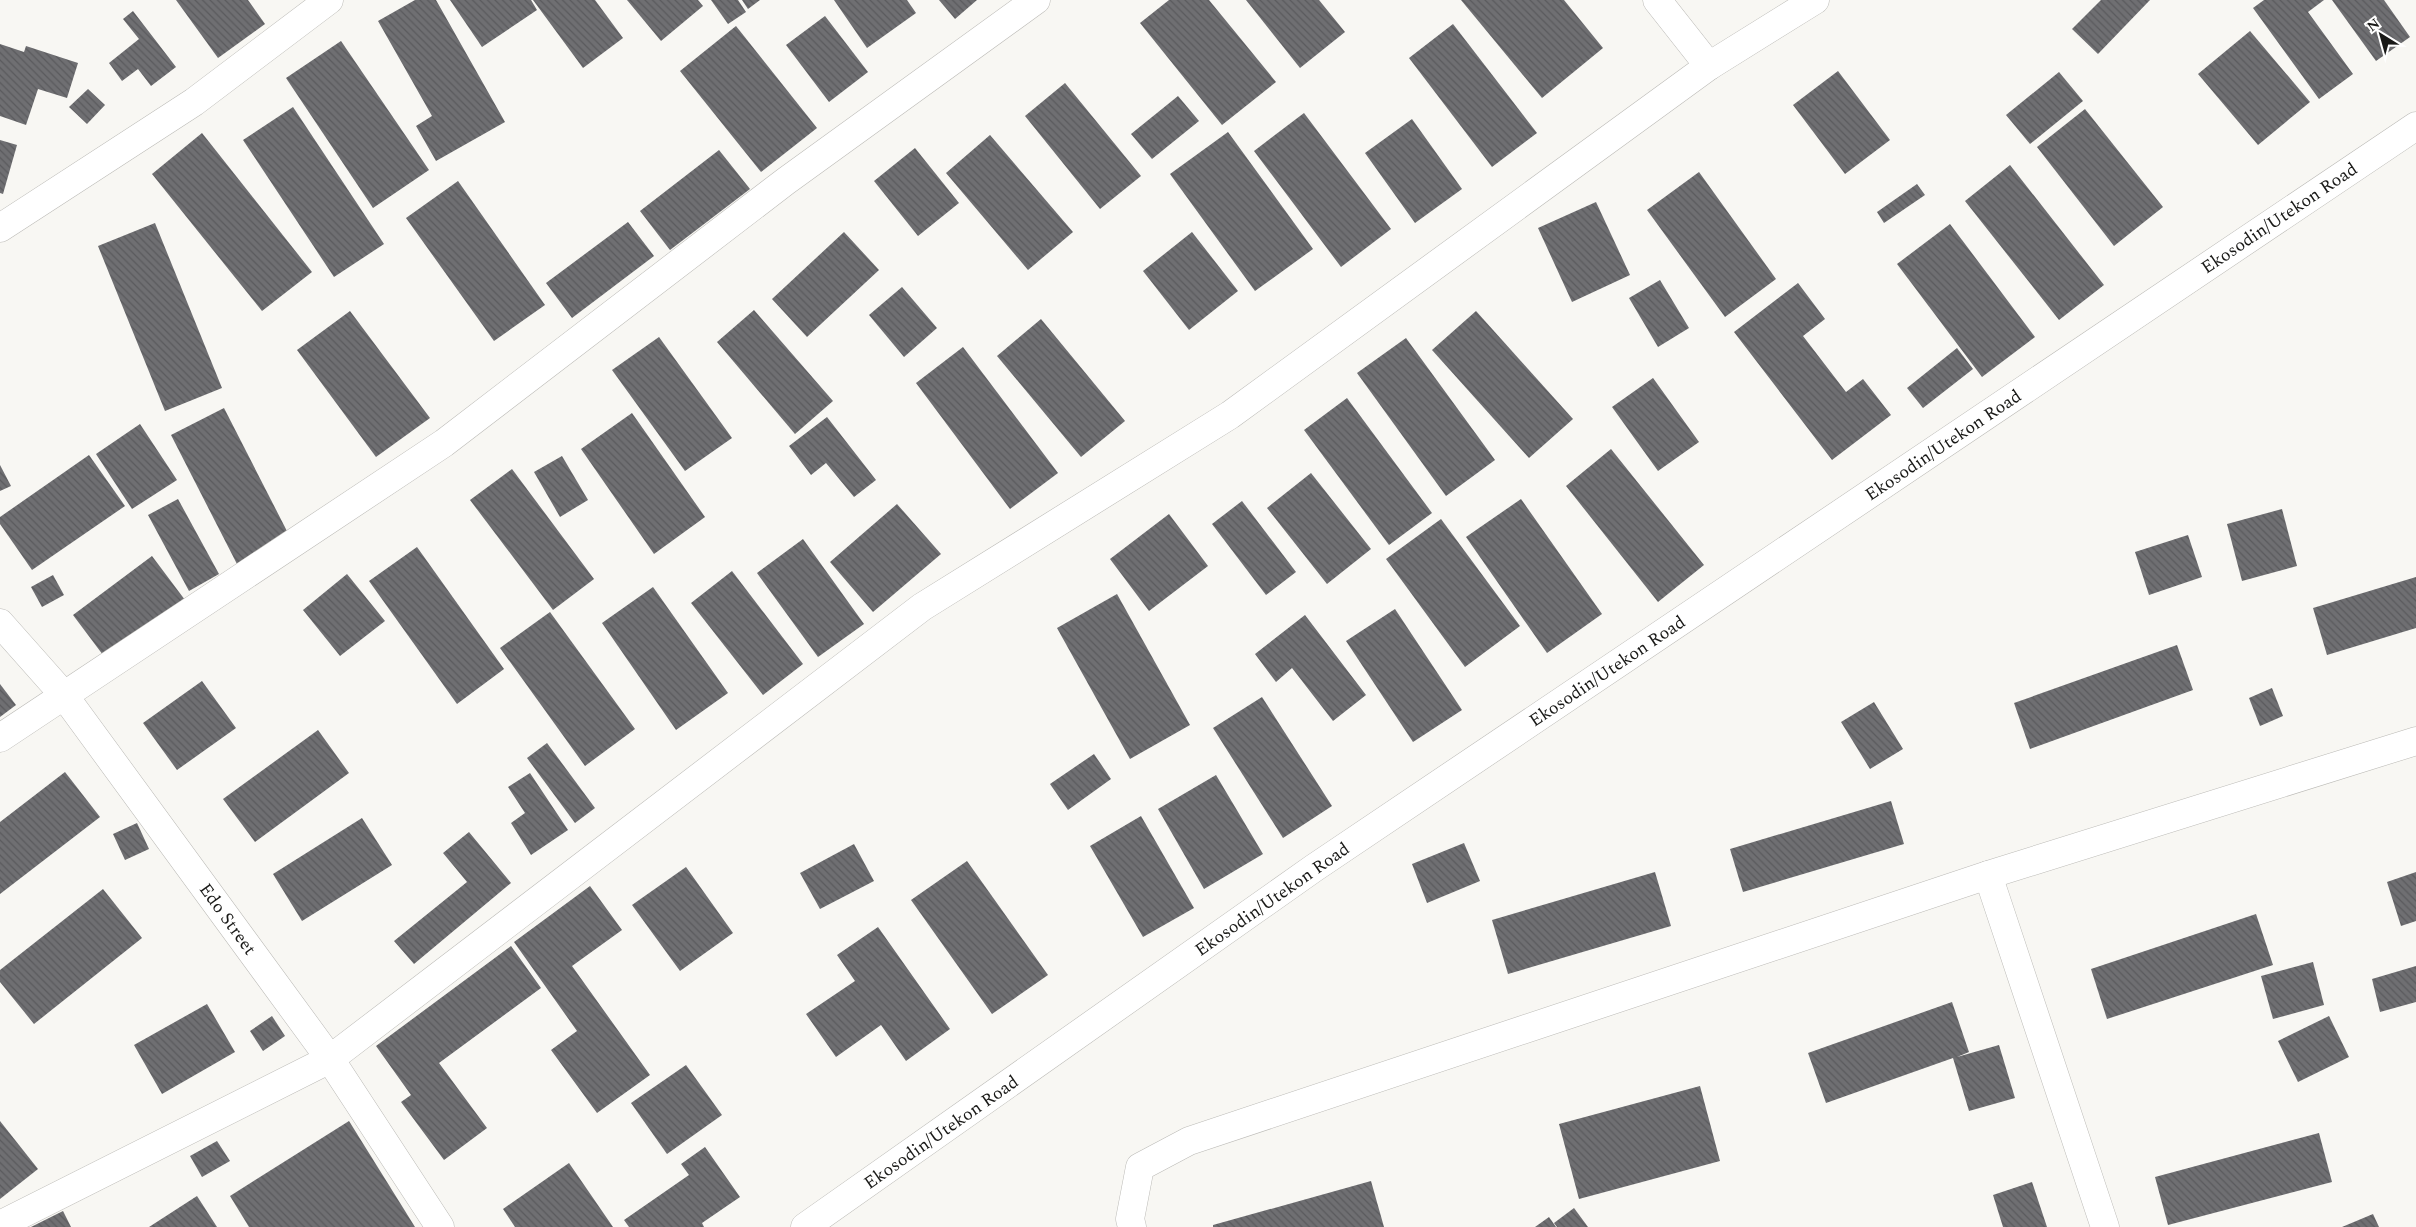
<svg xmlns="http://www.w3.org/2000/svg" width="2416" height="1227" viewBox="0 0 2416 1227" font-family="Spectral,serif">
<defs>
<pattern id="building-back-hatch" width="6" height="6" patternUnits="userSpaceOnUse" patternTransform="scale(1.25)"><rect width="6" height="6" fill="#6f6f72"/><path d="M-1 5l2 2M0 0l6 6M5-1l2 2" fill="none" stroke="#5a5a5d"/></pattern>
</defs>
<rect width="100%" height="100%" fill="#f8f7f3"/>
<!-- building -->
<g fill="url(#building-back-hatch)">
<path d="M 176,0 L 248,0 L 265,24 L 218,58 Z"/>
<path d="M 415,0 L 436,0 L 505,122 L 436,161 L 416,126 L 432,116 L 378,21 Z"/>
<path d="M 450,0 L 531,0 L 537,10 L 482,47 Z"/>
<path d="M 533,0 L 595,0 L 623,38 L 583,68 Z"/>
<path d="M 627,0 L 698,0 L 703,6 L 661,41 Z"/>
<path d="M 711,0 L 738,0 L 746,12 L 728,24 Z"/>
<path d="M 742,0 L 760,0 L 748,9 Z"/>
<path d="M 834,0 L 907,0 L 916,13 L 867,48 Z"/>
<path d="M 939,0 L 977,0 L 955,19 Z"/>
<path d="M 1169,0 L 1209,0 L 1276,82 L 1222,125 L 1140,23 Z"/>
<path d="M 1246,0 L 1319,0 L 1345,32 L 1300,68 Z"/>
<path d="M 1461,0 L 1564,0 L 1603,48 L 1542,98 Z"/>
<path d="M 2101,0 L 2150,0 L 2098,54 L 2072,29 Z"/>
<path d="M 2264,0 L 2324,0 L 2308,12 L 2353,74 L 2319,99 L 2253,8 Z"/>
<path d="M 2332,0 L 2384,0 L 2410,37 L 2376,61 Z"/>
<path d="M 133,11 L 176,67 L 151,86 L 138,69 L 122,81 L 109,63 L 139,39 L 123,19 Z"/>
<path d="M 825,16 L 868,72 L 829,102 L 786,45 Z"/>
<path d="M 1453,24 L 1537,133 L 1492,167 L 1409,58 Z"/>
<path d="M 736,26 L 817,128 L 761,172 L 680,71 Z"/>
<path d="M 2250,31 L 2310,102 L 2258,145 L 2198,74 Z"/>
<path d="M 341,41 L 429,170 L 373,208 L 286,78 Z"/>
<path d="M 0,44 L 24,52 L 26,46 L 78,63 L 67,98 L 38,89 L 26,125 L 0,116 Z"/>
<path d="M 1838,71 L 1890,140 L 1845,174 L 1793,105 Z"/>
<path d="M 2059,72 L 2083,101 L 2030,144 L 2006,115 Z"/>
<path d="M 1065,83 L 1141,176 L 1100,209 L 1025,116 Z"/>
<path d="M 88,89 L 105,105 L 87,124 L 69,107 Z"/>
<path d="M 1178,96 L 1199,121 L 1152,159 L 1131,134 Z"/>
<path d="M 293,107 L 384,244 L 334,277 L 243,140 Z"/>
<path d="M 2085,109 L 2163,207 L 2114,246 L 2037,147 Z"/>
<path d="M 1304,113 L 1391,229 L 1341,267 L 1254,151 Z"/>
<path d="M 1412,119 L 1462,189 L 1415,223 L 1365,153 Z"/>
<path d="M 1228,132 L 1313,249 L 1255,291 L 1170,174 Z"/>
<path d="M 202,133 L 312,272 L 262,311 L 152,174 Z"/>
<path d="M 990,135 L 1073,232 L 1028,270 L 946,173 Z"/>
<path d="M 0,140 L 17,145 L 3,194 L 0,193 Z"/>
<path d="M 915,148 L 959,203 L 918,236 L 874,181 Z"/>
<path d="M 719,150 L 750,189 L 670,250 L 640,211 Z"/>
<path d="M 2010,165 L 2104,285 L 2059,320 L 1965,201 Z"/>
<path d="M 1699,172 L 1776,279 L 1725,317 L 1647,210 Z"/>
<path d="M 458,181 L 545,305 L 494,341 L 406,218 Z"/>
<path d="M 1917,184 L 1925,195 L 1884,223 L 1877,212 Z"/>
<path d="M 1596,202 L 1630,275 L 1572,302 L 1538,228 Z"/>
<path d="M 628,222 L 654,256 L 572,318 L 546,283 Z"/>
<path d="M 155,223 L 222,388 L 165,411 L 98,246 Z"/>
<path d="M 1950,224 L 2035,337 L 1982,377 L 1897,264 Z"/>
<path d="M 844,232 L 879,270 L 807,337 L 772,299 Z"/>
<path d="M 1192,232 L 1238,291 L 1189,330 L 1143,271 Z"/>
<path d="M 1660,280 L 1689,328 L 1658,347 L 1629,298 Z"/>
<path d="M 1798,283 L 1825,319 L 1803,336 L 1846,392 L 1863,379 L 1891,415 L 1832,460 L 1734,332 Z"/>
<path d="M 902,287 L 937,328 L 904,357 L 869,315 Z"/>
<path d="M 754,310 L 833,401 L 795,434 L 717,342 Z"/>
<path d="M 350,311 L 430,418 L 376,457 L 297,350 Z"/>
<path d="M 1476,311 L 1573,419 L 1529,458 L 1432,350 Z"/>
<path d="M 1041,319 L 1125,421 L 1081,457 L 997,356 Z"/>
<path d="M 659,337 L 732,438 L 685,471 L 612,370 Z"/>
<path d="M 1406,338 L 1495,460 L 1446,496 L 1357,373 Z"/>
<path d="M 963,347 L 1058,473 L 1010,509 L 916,383 Z"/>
<path d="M 1957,348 L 1973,369 L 1923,408 L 1907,388 Z"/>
<path d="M 1653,378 L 1699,442 L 1658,471 L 1612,407 Z"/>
<path d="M 1347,398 L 1432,513 L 1389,545 L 1304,430 Z"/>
<path d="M 224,408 L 291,539 L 238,566 L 171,435 Z"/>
<path d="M 632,413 L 705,517 L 654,554 L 581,449 Z"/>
<path d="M 827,417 L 876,480 L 854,497 L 826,463 L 811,475 L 789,446 Z"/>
<path d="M 140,424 L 177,480 L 132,509 L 96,454 Z"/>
<path d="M 1611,449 L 1704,565 L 1658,602 L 1566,486 Z"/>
<path d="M 89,455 L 125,506 L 32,570 L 0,524 L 0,517 Z"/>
<path d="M 562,456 L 588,500 L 560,517 L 534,472 Z"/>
<path d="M 0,465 L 11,486 L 0,491 Z"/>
<path d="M 512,469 L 594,579 L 553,610 L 470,500 Z"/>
<path d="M 1311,473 L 1371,549 L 1327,584 L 1267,508 Z"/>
<path d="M 178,499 L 219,574 L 189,591 L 148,515 Z"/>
<path d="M 1521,499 L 1602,614 L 1547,653 L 1466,537 Z"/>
<path d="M 1242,501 L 1296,572 L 1266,595 L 1212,524 Z"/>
<path d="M 897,504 L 941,554 L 873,612 L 830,562 Z"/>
<path d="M 2282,509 L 2297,566 L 2242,581 L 2227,524 Z"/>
<path d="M 1169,514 L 1208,566 L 1149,611 L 1110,559 Z"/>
<path d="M 1441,519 L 1520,626 L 1465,667 L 1386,559 Z"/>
<path d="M 2188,535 L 2202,577 L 2149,595 L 2135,552 Z"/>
<path d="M 803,539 L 864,624 L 818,657 L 757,573 Z"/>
<path d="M 417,547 L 504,669 L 457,704 L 369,581 Z"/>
<path d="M 152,556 L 185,600 L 106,659 L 73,615 Z"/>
<path d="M 732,571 L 803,664 L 763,695 L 691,603 Z"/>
<path d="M 347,574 L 385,621 L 340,656 L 303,610 Z"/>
<path d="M 53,575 L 64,595 L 42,607 L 31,587 Z"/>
<path d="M 2416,577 L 2416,628 L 2327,655 L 2313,608 Z"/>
<path d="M 653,587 L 728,693 L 676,730 L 602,623 Z"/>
<path d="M 1117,594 L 1190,725 L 1130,759 L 1057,628 Z"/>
<path d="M 1395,609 L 1462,710 L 1413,742 L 1346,641 Z"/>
<path d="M 550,612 L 635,729 L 585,766 L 500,648 Z"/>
<path d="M 1305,615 L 1366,695 L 1333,721 L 1292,668 L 1276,682 L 1255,654 Z"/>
<path d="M 2177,645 L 2193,690 L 2030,749 L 2014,703 Z"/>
<path d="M 202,681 L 236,728 L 177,770 L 143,723 Z"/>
<path d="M 0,684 L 16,705 L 0,717 Z"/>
<path d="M 2272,688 L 2283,716 L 2260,726 L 2249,698 Z"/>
<path d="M 1262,697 L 1332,806 L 1283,838 L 1213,728 Z"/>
<path d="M 1874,702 L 1903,749 L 1870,769 L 1841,722 Z"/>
<path d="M 318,730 L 349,773 L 255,842 L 223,799 Z"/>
<path d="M 547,743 L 595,808 L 575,823 L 527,758 Z"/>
<path d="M 1094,754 L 1111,779 L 1068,810 L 1050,784 Z"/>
<path d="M 65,772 L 100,817 L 0,894 L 0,822 Z"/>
<path d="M 530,773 L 568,830 L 531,855 L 511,823 L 525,813 L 508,787 Z"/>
<path d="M 1216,775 L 1263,854 L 1204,889 L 1158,809 Z"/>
<path d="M 1891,801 L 1904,844 L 1743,892 L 1730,849 Z"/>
<path d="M 1141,816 L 1194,908 L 1143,937 L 1090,846 Z"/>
<path d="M 362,818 L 392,865 L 302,921 L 273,874 Z"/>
<path d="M 137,823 L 149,849 L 125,860 L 113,834 Z"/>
<path d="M 469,832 L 511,883 L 414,964 L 394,941 L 467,882 L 443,853 Z"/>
<path d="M 1464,843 L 1480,881 L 1427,903 L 1412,864 Z"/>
<path d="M 854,844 L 874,881 L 820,909 L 800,873 Z"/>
<path d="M 967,861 L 1048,975 L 992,1014 L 911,900 Z"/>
<path d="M 686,867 L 733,933 L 680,971 L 632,905 Z"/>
<path d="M 1655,872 L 1671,926 L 1508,974 L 1492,920 Z"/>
<path d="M 2416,872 L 2416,921 L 2401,926 L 2387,882 Z"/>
<path d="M 590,886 L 622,930 L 572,966 L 650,1075 L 597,1113 L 551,1050 L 577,1031 L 514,942 Z"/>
<path d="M 103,889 L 142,938 L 34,1024 L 0,982 L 0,970 Z"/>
<path d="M 2256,914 L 2273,965 L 2107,1019 L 2091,969 Z"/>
<path d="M 878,927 L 950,1029 L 906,1061 L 881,1025 L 836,1057 L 806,1014 L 855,981 L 837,955 Z"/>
<path d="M 511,946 L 541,988 L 439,1063 L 487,1128 L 444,1160 L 401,1102 L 411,1095 L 376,1046 Z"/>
<path d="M 2313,962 L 2324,1005 L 2273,1019 L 2261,976 Z"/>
<path d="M 2416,966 L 2416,1002 L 2380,1012 L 2372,979 Z"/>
<path d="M 1952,1002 L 1969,1052 L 1957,1057 L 1999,1045 L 2015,1098 L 1969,1111 L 1953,1058 L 1826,1103 L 1808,1053 Z"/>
<path d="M 207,1004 L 235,1052 L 162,1094 L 134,1045 Z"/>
<path d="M 272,1016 L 285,1036 L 263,1051 L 250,1031 Z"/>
<path d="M 2329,1016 L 2349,1057 L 2298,1082 L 2278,1041 Z"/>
<path d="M 686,1065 L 722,1115 L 667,1154 L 631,1103 Z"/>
<path d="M 1700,1086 L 1720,1161 L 1579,1199 L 1559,1124 Z"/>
<path d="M 0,1121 L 38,1169 L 0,1199 Z"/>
<path d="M 349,1121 L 415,1227 L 249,1227 L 230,1196 Z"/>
<path d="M 2319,1133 L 2332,1182 L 2168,1225 L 2155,1177 Z"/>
<path d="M 217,1141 L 230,1161 L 202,1177 L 190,1156 Z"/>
<path d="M 705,1147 L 740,1197 L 702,1223 L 704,1227 L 629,1227 L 624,1220 L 689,1175 L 681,1164 Z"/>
<path d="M 569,1163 L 613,1227 L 515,1227 L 503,1209 Z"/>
<path d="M 1371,1181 L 1384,1227 L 1213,1227 L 1213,1225 Z"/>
<path d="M 2032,1182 L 2047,1227 L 2003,1227 L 1993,1195 Z"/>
<path d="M 197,1196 L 217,1227 L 149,1227 Z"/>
<path d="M 1574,1208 L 1588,1227 L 1557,1227 L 1554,1223 Z"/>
<path d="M 63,1211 L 71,1227 L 31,1227 Z"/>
<path d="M 2373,1214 L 2379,1227 L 2342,1227 Z"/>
<path d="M 1549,1217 L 1556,1227 L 1535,1227 Z"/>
</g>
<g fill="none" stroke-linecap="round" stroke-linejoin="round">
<!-- street casing -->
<g stroke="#bbbab6" stroke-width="29">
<g id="street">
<path d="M 1657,0 L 1709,66"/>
<path d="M 0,228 L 194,102 L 329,0"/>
<path d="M 0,623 L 63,694 L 330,1059 L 440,1227"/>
<path d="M 0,738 L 444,443 L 786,181 L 1036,0"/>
<path d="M 1988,875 L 2105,1227"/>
<path d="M 0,1225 L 330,1059 L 922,607 L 1230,415 L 1709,66 L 1815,0"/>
<path d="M 805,1227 L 1314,868 L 2416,126"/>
<path d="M 1132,1227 L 1130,1219 L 1140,1167 L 1189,1141 L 1988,875 L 2416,741"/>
</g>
</g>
<!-- street -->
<use href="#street" stroke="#fff" stroke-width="28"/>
</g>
<g text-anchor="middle" stroke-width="4.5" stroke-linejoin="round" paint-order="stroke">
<!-- street labels -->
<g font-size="18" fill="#191917" stroke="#fff">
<text transform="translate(2279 218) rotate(-34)" y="6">Ekosodin/Utekon Road</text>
<text transform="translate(1943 445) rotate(-34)" y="6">Ekosodin/Utekon Road</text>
<text transform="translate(1607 671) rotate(-34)" y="6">Ekosodin/Utekon Road</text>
<text transform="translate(1272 899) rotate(-35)" y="6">Ekosodin/Utekon Road</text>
<text transform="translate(228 919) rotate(54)" y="6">Edo Street</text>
<text transform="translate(941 1132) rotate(-35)" y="6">Ekosodin/Utekon Road</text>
</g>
</g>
<!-- north arrow -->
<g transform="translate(2381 35) rotate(323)" stroke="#ffffff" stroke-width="4" paint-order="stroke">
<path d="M0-4L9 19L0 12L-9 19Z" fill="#191917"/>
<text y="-8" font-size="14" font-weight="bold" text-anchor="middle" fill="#191917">N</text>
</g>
</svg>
